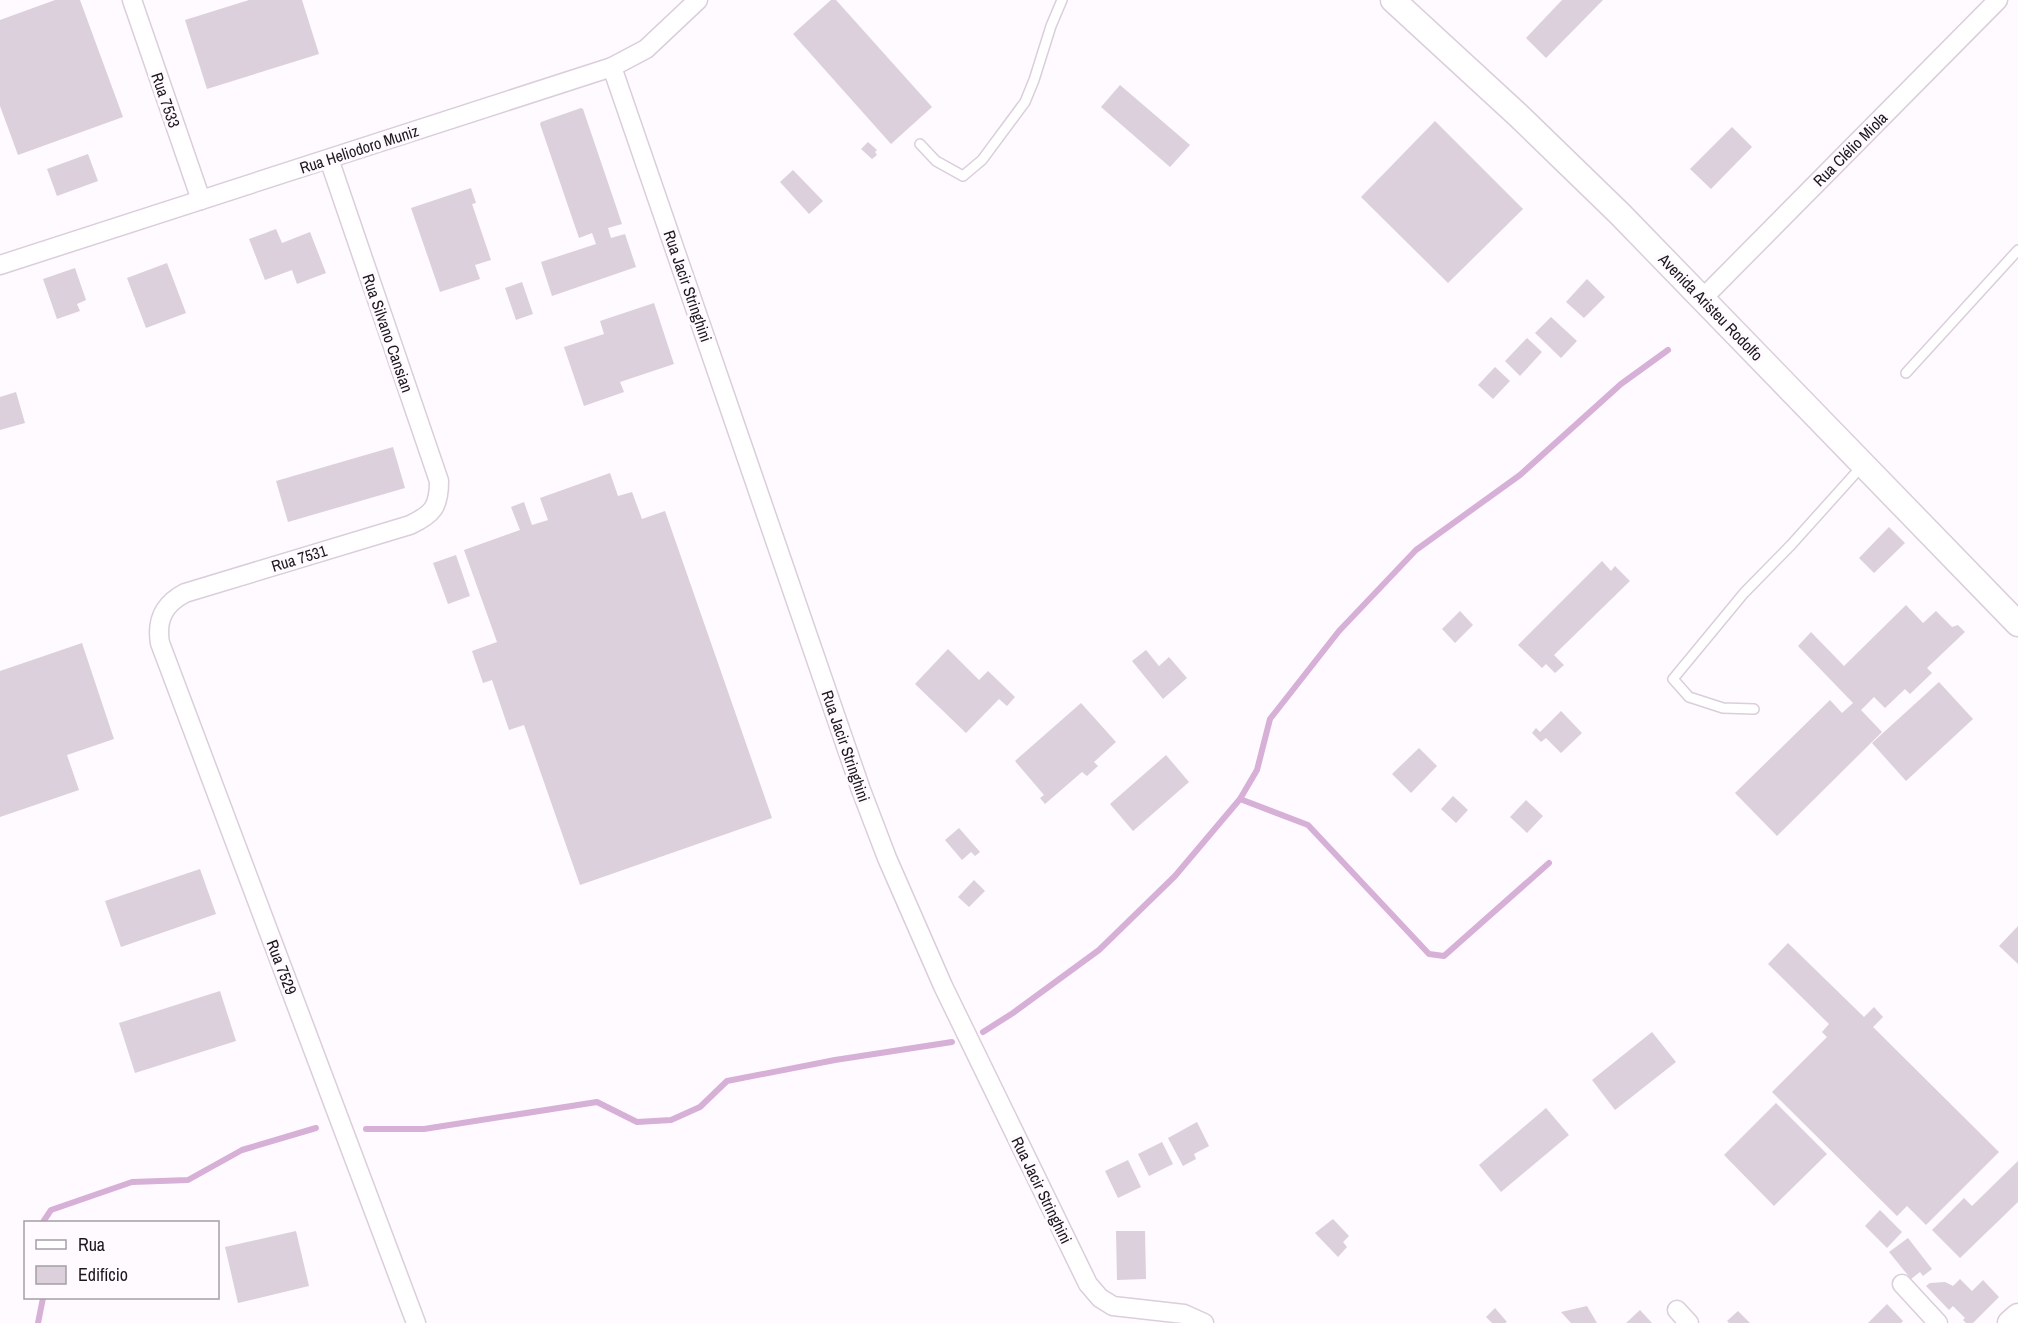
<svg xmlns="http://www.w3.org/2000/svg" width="2018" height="1323" viewBox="0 0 2018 1323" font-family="'Archivo Narrow',sans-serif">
<rect width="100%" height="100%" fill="#fffaff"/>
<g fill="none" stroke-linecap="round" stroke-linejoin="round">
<!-- stream -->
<g stroke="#d6b0d7" stroke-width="6">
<path d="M 1240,799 L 1308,825 L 1429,954 L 1444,956 L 1549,863"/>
<path d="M 983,1032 L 1013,1013 L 1099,950 L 1175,876 L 1240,799 L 1257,770 L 1270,719 L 1339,631 L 1416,550 L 1520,475 L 1621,384 L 1668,350"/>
<path d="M 366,1129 L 424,1129 L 597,1102 L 637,1122 L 671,1120 L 700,1107 L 727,1081 L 835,1060 L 952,1042"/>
<path d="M 43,1222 L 51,1210 L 132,1182 L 188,1180 L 242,1150 L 316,1128"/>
<path d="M 38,1323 L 43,1298"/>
</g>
</g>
<!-- building -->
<g fill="#dbd0dc">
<path d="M 55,0 L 80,0 L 123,117 L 18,155 L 0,106 L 0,20 Z"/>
<path d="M 249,0 L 302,0 L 319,54 L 207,89 L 185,20 Z"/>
<path d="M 831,0 L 836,0 L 932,107 L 891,144 L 793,34 Z"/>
<path d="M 1562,0 L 1603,0 L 1546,58 L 1526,38 Z"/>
<path d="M 1120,85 L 1190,145 L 1170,167 L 1101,107 Z"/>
<path d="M 581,108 L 583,109 L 622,224 L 608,228 L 611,238 L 625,234 L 636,267 L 552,296 L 541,262 L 596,244 L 592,233 L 579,238 L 540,124 L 541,122 Z"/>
<path d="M 1435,121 L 1523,209 L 1448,283 L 1361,197 Z"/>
<path d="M 1732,127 L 1752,147 L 1711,189 L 1690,169 Z"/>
<path d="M 868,142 L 877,150 L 875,152 L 877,155 L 872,159 L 861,149 Z"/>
<path d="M 88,154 L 98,181 L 57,196 L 47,169 Z"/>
<path d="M 793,170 L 823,201 L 809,214 L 780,182 Z"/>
<path d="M 471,188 L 476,203 L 472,204 L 491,260 L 475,265 L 480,279 L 440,292 L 411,208 Z"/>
<path d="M 276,229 L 282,243 L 310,232 L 326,273 L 297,284 L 292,270 L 265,280 L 249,239 Z"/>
<path d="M 167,263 L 186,313 L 146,328 L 127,278 Z"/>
<path d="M 75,268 L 86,300 L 77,304 L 80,311 L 57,319 L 43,279 Z"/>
<path d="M 1587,279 L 1605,297 L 1584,318 L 1566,302 Z"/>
<path d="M 522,282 L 533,314 L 516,320 L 505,288 Z"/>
<path d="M 654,303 L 674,364 L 620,382 L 624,392 L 584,406 L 564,347 L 604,334 L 600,321 Z"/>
<path d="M 1551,317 L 1577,341 L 1561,358 L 1535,333 Z"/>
<path d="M 1527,338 L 1542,352 L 1520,376 L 1505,361 Z"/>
<path d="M 1495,367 L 1510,381 L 1493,399 L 1478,385 Z"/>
<path d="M 16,392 L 25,423 L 0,430 L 0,397 Z"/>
<path d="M 393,447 L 405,488 L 288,522 L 276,481 Z"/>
<path d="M 610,473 L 618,496 L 632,492 L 642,519 L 665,511 L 772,818 L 580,885 L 524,725 L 509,730 L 492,680 L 483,683 L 472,651 L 497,642 L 464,550 L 520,530 L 511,507 L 524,502 L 532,525 L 548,520 L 540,498 Z"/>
<path d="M 1889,527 L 1905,543 L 1874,573 L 1859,558 Z"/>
<path d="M 456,555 L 470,596 L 448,604 L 433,563 Z"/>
<path d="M 1602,561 L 1611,571 L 1615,566 L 1630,581 L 1554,655 L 1564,665 L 1555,673 L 1546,664 L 1542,668 L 1518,645 Z"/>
<path d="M 1906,605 L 1923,623 L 1936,611 L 1952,627 L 1958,625 L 1965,632 L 1927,668 L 1932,673 L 1910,694 L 1905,689 L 1885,708 L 1874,697 L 1861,710 L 1882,732 L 1777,836 L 1735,793 L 1830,700 L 1842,713 L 1853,703 L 1798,646 L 1811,632 L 1844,666 Z"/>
<path d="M 1460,611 L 1473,625 L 1455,643 L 1442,629 Z"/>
<path d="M 82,643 L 114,739 L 67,755 L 79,790 L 0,817 L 0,671 Z"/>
<path d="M 948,649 L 979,680 L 988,671 L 1015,697 L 1007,706 L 999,699 L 966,733 L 915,684 Z"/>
<path d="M 1146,650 L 1159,666 L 1169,657 L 1187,678 L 1163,699 L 1132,661 Z"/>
<path d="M 1939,682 L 1973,719 L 1906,781 L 1872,743 Z"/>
<path d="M 1081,703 L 1116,742 L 1094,762 L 1098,766 L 1087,776 L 1082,772 L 1045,804 L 1040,798 L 1044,795 L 1015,761 Z"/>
<path d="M 1561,711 L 1582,733 L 1561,753 L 1546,738 L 1541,742 L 1532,733 L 1536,728 L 1540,732 Z"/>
<path d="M 1419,748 L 1437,766 L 1411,793 L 1392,774 Z"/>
<path d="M 1166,755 L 1189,782 L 1133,831 L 1110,804 Z"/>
<path d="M 1453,796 L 1468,810 L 1456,823 L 1441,809 Z"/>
<path d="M 1526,800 L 1543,816 L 1527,833 L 1510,817 Z"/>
<path d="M 959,828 L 980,852 L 975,856 L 971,852 L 962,860 L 945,840 Z"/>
<path d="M 200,869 L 216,914 L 121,947 L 105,901 Z"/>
<path d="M 974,880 L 985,891 L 969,907 L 958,897 Z"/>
<path d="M 2018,926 L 2018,964 L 1999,946 Z"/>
<path d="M 1788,943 L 1864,1017 L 1874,1007 L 1883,1017 L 1873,1027 L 1999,1152 L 1926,1225 L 1907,1206 L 1897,1216 L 1772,1092 L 1827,1037 L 1822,1032 L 1829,1024 L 1768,964 Z"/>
<path d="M 220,991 L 236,1041 L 135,1073 L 119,1023 Z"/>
<path d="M 1652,1032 L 1676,1062 L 1615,1110 L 1592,1080 Z"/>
<path d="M 1776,1103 L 1827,1154 L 1774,1206 L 1724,1155 Z"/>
<path d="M 1546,1108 L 1569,1135 L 1501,1192 L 1479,1165 Z"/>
<path d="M 1197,1122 L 1209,1146 L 1194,1154 L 1196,1159 L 1183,1166 L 1168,1138 Z"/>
<path d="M 1162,1142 L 1173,1164 L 1149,1176 L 1138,1154 Z"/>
<path d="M 1128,1160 L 1141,1187 L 1118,1198 L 1105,1171 Z"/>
<path d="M 2018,1161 L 2018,1202 L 1960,1258 L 1932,1230 L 1964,1198 L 1972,1206 Z"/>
<path d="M 1880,1210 L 1902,1232 L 1887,1248 L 1865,1226 Z"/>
<path d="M 1333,1219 L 1349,1236 L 1343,1242 L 1347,1247 L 1338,1257 L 1315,1233 Z"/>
<path d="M 296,1231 L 309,1286 L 238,1303 L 225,1247 Z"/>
<path d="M 1116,1231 L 1145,1231 L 1146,1279 L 1117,1280 Z"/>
<path d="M 1908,1238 L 1932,1269 L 1923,1276 L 1920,1272 L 1911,1279 L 1889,1252 Z"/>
<path d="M 1960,1279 L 1972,1291 L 1983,1280 L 1999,1297 L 1973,1323 L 1966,1323 L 1963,1320 L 1965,1318 L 1953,1306 L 1949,1310 L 1926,1286 L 1930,1283 L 1945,1282 L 1953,1286 Z"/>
<path d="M 1887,1304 L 1903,1321 L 1901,1323 L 1868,1323 Z"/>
<path d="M 1587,1306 L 1597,1323 L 1571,1323 L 1561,1312 Z"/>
<path d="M 1495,1308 L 1507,1322 L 1505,1323 L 1492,1323 L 1486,1317 Z"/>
<path d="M 1640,1310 L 1652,1323 L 1626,1323 Z"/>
<path d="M 1738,1311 L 1750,1323 L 1729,1323 L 1727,1321 Z"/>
</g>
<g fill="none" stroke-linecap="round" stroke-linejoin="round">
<!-- lane casing -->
<g stroke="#daceda" stroke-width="12">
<g id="lane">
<path d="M 920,144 L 936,161 L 963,176 L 982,160 L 1025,102 L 1034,80 L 1051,26 L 1062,0"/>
<path d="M 1906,373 L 2018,250"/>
<path d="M 1754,709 L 1723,708 L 1689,697 L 1673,679 L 1744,593 L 1791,545 L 1862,466"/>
</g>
</g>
<!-- street casing -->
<g stroke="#daceda" stroke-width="21">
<g id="street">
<path d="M 132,0 L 201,200"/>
<path d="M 612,67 L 861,790 L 887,858 L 943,986 L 1088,1284 L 1100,1298 L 1113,1306 L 1184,1314 L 1204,1323"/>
<path d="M 329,159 L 439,481 C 439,507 433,514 410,525 L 185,593 C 164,604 156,619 160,643 L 416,1323"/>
<path d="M 0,265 L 612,67 L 646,49 L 698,0"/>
<path d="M 1703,298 L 1998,0"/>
<path d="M 1902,1284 L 1938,1323"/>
<path d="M 1677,1310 L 1689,1323"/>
</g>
</g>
<!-- secondary casing -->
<g stroke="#daceda" stroke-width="27">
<g id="secondary">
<path d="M 1393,0 L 1519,116 L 1620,214 L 2018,624"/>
<path d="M 2010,1323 L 2018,1316"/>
</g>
</g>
<!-- lane -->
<use href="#lane" stroke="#fff" stroke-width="9"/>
<!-- street -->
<use href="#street" stroke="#fff" stroke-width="18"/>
<!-- secondary -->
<use href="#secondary" stroke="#fff" stroke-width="24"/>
</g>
<g text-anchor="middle" stroke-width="6" stroke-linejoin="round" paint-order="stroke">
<!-- street labels -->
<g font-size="16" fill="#1b171b" stroke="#fffaff">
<text transform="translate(166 100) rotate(71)" y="6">Rua 7533</text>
<text transform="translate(359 149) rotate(-18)" y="6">Rua Heliodoro Muniz</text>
<text transform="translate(1850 149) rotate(-45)" y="6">Rua Clélio Miola</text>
<text transform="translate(688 286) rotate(71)" y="6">Rua Jacir Stringhini</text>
<text transform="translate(1711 307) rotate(46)" y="6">Avenida Aristeu Rodolfo</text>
<text transform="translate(388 333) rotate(71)" y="6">Rua Silvano Cansian</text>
<text transform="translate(299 558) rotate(-17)" y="6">Rua 7531</text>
<text transform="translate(846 746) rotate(71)" y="6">Rua Jacir Stringhini</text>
<text transform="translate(282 967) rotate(69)" y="6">Rua 7529</text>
<text transform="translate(1042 1190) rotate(64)" y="6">Rua Jacir Stringhini</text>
</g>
</g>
<!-- legend -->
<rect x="24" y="1221" width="195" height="78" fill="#fffaff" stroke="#a49fa4" stroke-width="1.5"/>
<rect x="36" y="1240" width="30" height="9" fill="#ffffff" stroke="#a49fa4" stroke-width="1.5"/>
<text x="78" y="1251" font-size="18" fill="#1b171b">Rua</text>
<rect x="36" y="1266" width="30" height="18" fill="#dbd0dc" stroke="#a49fa4" stroke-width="1.5"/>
<text x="78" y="1281" font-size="18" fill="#1b171b">Edifício</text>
</svg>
